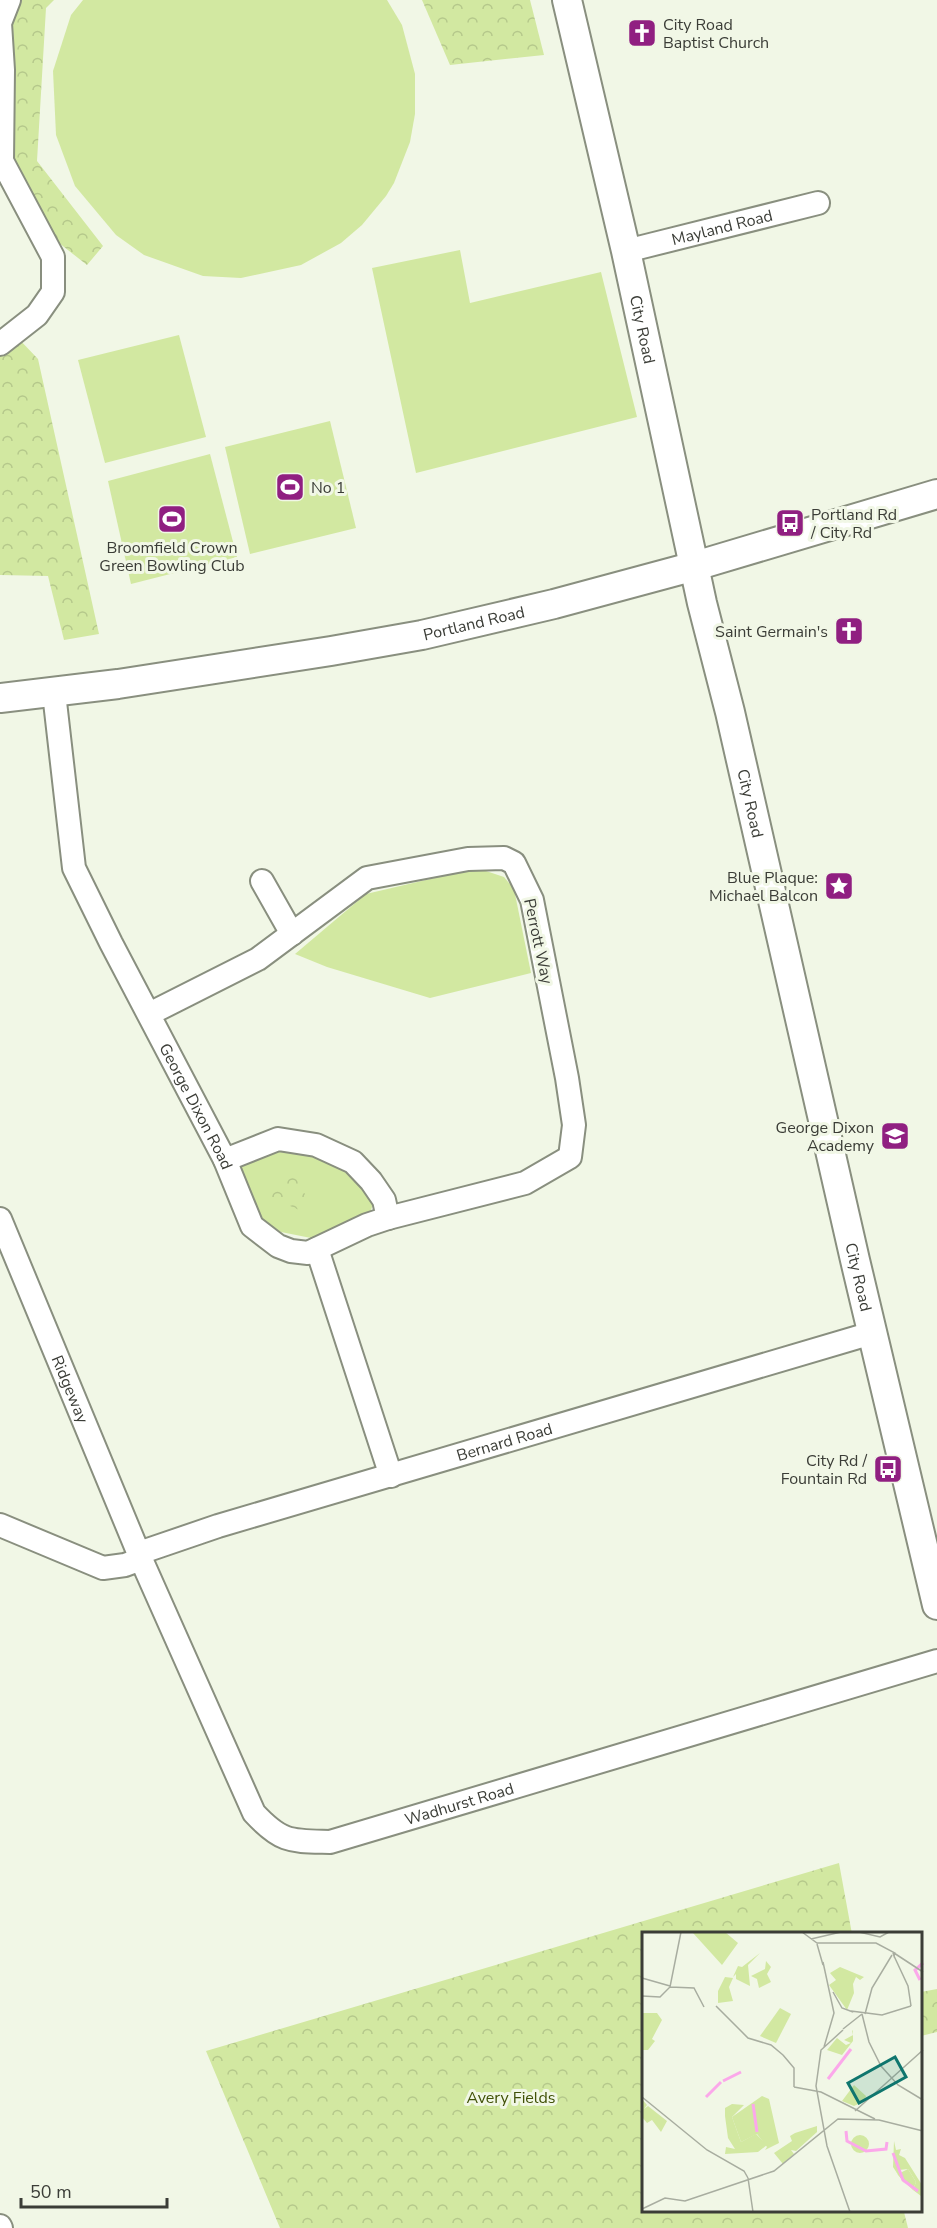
<svg xmlns="http://www.w3.org/2000/svg" width="937" height="2228" viewBox="0 0 937 2228" font-family="'Nunito Sans',sans-serif">
<defs>
<pattern id="forest-crowns" width="20" height="18" patternUnits="userSpaceOnUse" patternTransform="scale(1.5)"><rect width="20" height="18" fill="#d2e8a1"/><path d="M2 6a3 3 0 1 1 6 0M12 15a3 3 0 1 1 6 0" fill="none" stroke="#b5c88b"/></pattern>
</defs>
<rect width="100%" height="100%" fill="#f1f7e6"/>
<!-- green -->
<g fill="#d2e8a1">
<path d="M 83,0 L 387,0 L 402,25 L 415,74 L 415,114 L 410,142 L 394,183 L 386,196 L 362,225 L 341,243 L 301,265 L 241,278 L 203,276 L 144,255 L 116,235 L 75,186 L 56,135 L 53,71 L 71,15 Z"/>
<path d="M 460,250 L 470,303 L 601,272 L 637,417 L 416,473 L 372,268 Z"/>
<path d="M 179,335 L 206,437 L 105,463 L 78,360 Z"/>
<path d="M 330,421 L 356,528 L 250,554 L 225,447 Z"/>
<path d="M 210,454 L 237,557 L 131,584 L 108,481 Z"/>
<path d="M 477,868 L 504,877 L 514,889 L 531,973 L 430,998 L 327,967 L 295,954 L 366,894 Z"/>
<path d="M 296,1145 L 351,1167 L 374,1201 L 370,1213 L 311,1238 L 281,1232 L 263,1220 L 253,1203 L 238,1160 Z"/>
</g>
<!-- forest -->
<g fill="url(#forest-crowns)">
<path d="M 22,0 L 54,0 L 46,8 L 37,161 L 103,246 L 87,265 L 59,243 L 15,165 L 13,24 Z"/>
<path d="M 422,0 L 530,0 L 544,55 L 450,65 Z"/>
<path d="M 16,336 L 38,359 L 99,634 L 64,640 L 48,576 L 0,575 L 0,347 Z"/>
<path d="M 291,1172 L 297,1174 L 302,1180 L 301,1188 L 307,1197 L 306,1203 L 299,1210 L 288,1205 L 282,1208 L 274,1205 L 269,1200 C 268,1192 271,1188 279,1187 L 285,1173 Z"/>
<path d="M 839,1863 L 852,1934 L 643,1934 L 643,2212 L 904,2212 L 908,2228 L 280,2228 L 206,2051 Z"/>
<path d="M 937,1989 L 937,2032 L 921,2036 L 921,1992 Z"/>
</g>
<g fill="none" stroke-linecap="round" stroke-linejoin="round">
<!-- minor casing -->
<g stroke="#898f7f" stroke-width="26">
<g id="minor">
<path id="s1" d="M 626,251 L 818,203"/>
<path d="M 0,344 L 37,315 L 53,292 L 53,257 L 2,161 L 3,70 L 0,23 L 9,0"/>
<path id="s2" d="M 54,693 L 74,868 L 111,943 L 225,1160 L 252,1226 L 278,1246 L 291,1251 L 308,1253 L 367,1225 L 388,1218 L 525,1183 L 570,1157 L 574,1125 L 567,1078 L 532,900 L 514,863 L 504,858 L 468,859 L 367,878 L 258,959 L 149,1014"/>
<path d="M 262,881 L 292,934"/>
<path d="M 225,1160 L 278,1139 L 316,1145 L 353,1162 L 371,1181 L 384,1200 L 388,1218"/>
<path id="s3" d="M 0,1219 L 141,1559 L 254,1813 C 282,1843 291,1841 330,1842 L 937,1661"/>
<path d="M 317,1249 L 391,1476"/>
<path d="M 0,1525 L 103,1568 L 125,1565 L 141,1559"/>
<path id="s4" d="M 139,1553 L 218,1526 L 872,1333"/>
<path d="M 0,2226 L 1,2228"/>
</g>
</g>
<!-- major casing -->
<g stroke="#898f7f" stroke-width="32">
<g id="major">
<path id="s5" d="M 567,0 L 626,251 L 702,603 L 730,712 L 855,1260 L 937,1605"/>
<path id="s6" d="M 0,698 L 118,684 L 331,651 L 422,635 L 554,604 L 695,566 L 937,494"/>
</g>
</g>
<!-- minor -->
<use href="#minor" stroke="#fff" stroke-width="22"/>
<!-- major -->
<use href="#major" stroke="#fff" stroke-width="28"/>
</g>
<!-- icons -->
<defs>
<g id="church-square" transform="scale(1.5)"><rect x="-9" y="-9" width="18" height="18" rx="4" fill="#901f81" stroke="#f1f7e6"/><path d="M-1.2-6h2.4v3.5h3.3v2.4h-3.3V6h-2.4V-.1h-3.3v-2.4h3.3Z" fill="#fff"/></g>
<g id="stadium-square" transform="scale(1.5)"><rect x="-9" y="-9" width="18" height="18" rx="4" fill="#901f81" stroke="#f1f7e6"/><path d="M0-5a6.5 5 0 1 0 0 10a6.5 5 0 1 0 0-10ZM-3.5-1.8h7v3.6h-7Z" fill="#fff"/></g>
<g id="bus-square" transform="scale(1.5)"><rect x="-9" y="-9" width="18" height="18" rx="4" fill="#901f81" stroke="#f1f7e6"/><path d="M-5-6H5V4H4V6H2V4H-2V6H-4V4H-5ZM-3.5-4V0h7V-4ZM-3.5 1.2v1.5H-2V1.2ZM2 1.2v1.5H3.5V1.2Z" fill="#fff"/></g>
<g id="sight-square" transform="scale(1.5)"><rect x="-9" y="-9" width="18" height="18" rx="4" fill="#901f81" stroke="#f1f7e6"/><path d="M0-6L1.8-2.2L6-1.7L2.9 1.2L3.7 5.4L0 3.3L-3.7 5.4L-2.9 1.2L-6-1.7L-1.8-2.2Z" fill="#fff"/></g>
<g id="school-square" transform="scale(1.5)"><rect x="-9" y="-9" width="18" height="18" rx="4" fill="#901f81" stroke="#f1f7e6"/><path d="M0-5L7-2L0 1L-7-2ZM-4 1L0 2.5L4 1V4Q0 6-4 4Z" fill="#fff"/></g>
</defs>
<g fill-rule="evenodd">
<use href="#church-square" x="642" y="33"/>
<use href="#stadium-square" x="290" y="487"/>
<use href="#stadium-square" x="172" y="519"/>
<use href="#bus-square" x="790" y="523"/>
<use href="#church-square" x="849" y="631"/>
<use href="#sight-square" x="839" y="886"/>
<use href="#school-square" x="895" y="1136"/>
<use href="#bus-square" x="888" y="1469"/>
</g>
<g text-anchor="middle" stroke-width="6" stroke-linejoin="round" paint-order="stroke">
<!-- poi labels -->
<g font-size="16" fill="#3b3d37" stroke="#f1f7e6" text-anchor="end">
<text x="663" y="30" text-anchor="start">City Road<tspan x="663" dy="18">Baptist Church</tspan></text>
<text x="311" y="493" text-anchor="start">No 1</text>
<text x="811" y="520" text-anchor="start">Portland Rd<tspan x="811" dy="18">/ City Rd</tspan></text>
<text x="172" y="553" text-anchor="middle">Broomfield Crown<tspan x="172" dy="18">Green Bowling Club</tspan></text>
<text x="828" y="637">Saint Germain's</text>
<text x="818" y="883">Blue Plaque:<tspan x="818" dy="18">Michael Balcon</tspan></text>
<text x="874" y="1133">George Dixon<tspan x="874" dy="18">Academy</tspan></text>
<text x="867" y="1466">City Rd /<tspan x="867" dy="18">Fountain Rd</tspan></text>
</g>
<!-- street labels -->
<g font-size="16" fill="#3b3d37" stroke="#f1f7e6">
<text dy="6" stroke="none"><textPath href="#s1" startOffset="99">Mayland Road</textPath></text>
<text dy="6" stroke="none"><textPath href="#s5" startOffset="338">City Road</textPath></text>
<text dy="6" stroke="none"><textPath href="#s6" startOffset="480">Portland Road</textPath></text>
<text dy="6" stroke="none"><textPath href="#s5" startOffset="824">City Road</textPath></text>
<text transform="translate(539 941) rotate(78)" y="6">Perrott Way</text>
<text dy="6" stroke="none"><textPath href="#s2" startOffset="444">George Dixon Road</textPath></text>
<text dy="6" stroke="none"><textPath href="#s5" startOffset="1310">City Road</textPath></text>
<text dy="6" stroke="none"><textPath href="#s3" startOffset="184">Ridgeway</textPath></text>
<text dy="6" stroke="none"><textPath href="#s4" startOffset="382">Bernard Road</textPath></text>
<text dy="6" stroke="none"><textPath href="#s3" startOffset="866">Wadhurst Road</textPath></text>
</g>
<!-- park labels -->
<g font-size="16" fill="#405107" stroke="#f1f7e6">
<text x="511" y="2103">Avery Fields</text>
</g>
</g>
<!-- overview -->
<g transform="translate(642 1932)">
<rect width="280" height="280" fill="#f1f7e6"/>
<path d="M 118,21 L 106,33 L 108,54 L 94,47 L 94,42 L 91,45 L 96,34 L 100,35 ZM 83,45 L 91,46 L 87,55 L 91,69 L 76,71 L 76,59 ZM 210,98 L 211,99 L 211,109 L 200,123 L 185,118 L 195,106 L 204,113 L 209,111 L 202,108 L 211,103 ZM 90,172 L 102,173 L 90,185 L 99,210 L 114,202 L 125,213 L 116,220 L 83,222 L 84,215 L 93,217 L 86,206 L 83,184 L 83,176 ZM209 212a9 9 0 1 1 18 0a9 9 0 1 1-18 0ZM 251,234 L 256,242 L 266,237 L 274,250 L 271,258 L 256,243 Z" fill="#d2e8a1"/>
<path d="M 83,0 L 96,11 L 80,33 L 51,1 ZM 124,29 L 129,35 L 125,42 L 129,50 L 117,56 L 115,47 L 109,44 L 123,37 ZM 198,35 L 222,45 L 218,48 L 214,45 L 211,52 L 212,61 L 205,78 L 187,53 L 194,48 L 188,41 ZM 0,81 L 15,81 L 20,88 L 10,107 L 13,109 L 6,118 L 0,118 ZM 212,153 L 224,164 L 223,169 L 212,174 L 200,169 ZM 120,164 L 127,167 L 137,211 L 123,218 L 125,215 L 115,202 L 99,210 L 90,185 ZM 0,167 L 5,173 L 2,177 L 6,174 L 25,189 L 19,200 L 10,188 L 5,191 L 0,185 ZM 175,194 L 175,200 L 154,219 L 149,218 L 152,222 L 141,232 L 132,221 L 150,209 L 148,204 L 153,201 ZM 252,209 L 254,218 L 259,217 L 257,223 L 263,226 L 280,253 L 279,264 L 271,258 L 274,250 L 266,237 L 257,238 L 262,251 L 251,235 Z" fill="#d2e8a1"/>
<path d="M 138,76 L 149,82 L 134,111 L 118,104 Z" fill="#d2e8a1"/>
<path fill="none" stroke="#fba8ea" stroke-width="3" d="M 278,48 L 273,38 L 281,31M 186,147 L 209,117M 81,149 L 99,140M 64,165 L 79,150M 111,172 L 115,200M 204,199 L 205,209 L 224,219 L 244,217 L 245,210M 251,221 L 261,248 L 276,259"/>
<path fill="none" stroke="#a8ada0" stroke-width="1.5" d="M 160,0 L 175,11 L 234,11 L 253,21 L 252,24 L 251,21M 217,0 L 238,5 L 247,0M 169,7 L 199,0M 175,12 L 181,33M 252,21 L 281,40M 252,24 L 266,54 L 269,74M 181,30 L 192,81 L 182,115M 0,46 L 28,54M 28,55 L 52,56 L 62,75M 191,60 L 200,76 L 211,80M 0,64 L 18,65 L 28,55 L 39,0M 74,74 L 106,106 L 129,113 L 141,123M 209,79 L 240,83 L 269,74M 220,82 L 227,110 L 239,134 L 256,153 L 281,168M 223,82 L 230,56 L 250,23M 201,97 L 220,82M 201,98 L 179,118 L 174,154 L 185,214 L 208,280M 141,123 L 152,136 L 152,155M 152,155 L 179,160 L 233,187M 0,165 L 65,218 L 102,239 L 106,246M 213,179 L 281,118M 106,246 L 111,280M 0,277 L 23,266 L 43,269 L 132,239 L 196,187 L 237,188 L 281,199"/>
<path fill="#0f766e" fill-opacity="0.15" stroke="#0f766e" stroke-width="3" d="M 253,125 L 264,145 L 217,171 L 206,151 Z"/>
<rect width="280" height="280" fill="none" stroke="#3b3d37" stroke-width="3"/>
</g>
<!-- scale -->
<path d="M21 2198v9h146v-9" fill="none" stroke="#3b3d37" stroke-width="3"/>
<text x="30" y="2198" font-size="18" fill="#3b3d37" stroke="#f1f7e6" stroke-width="4.5" paint-order="stroke">50 m</text>
</svg>
